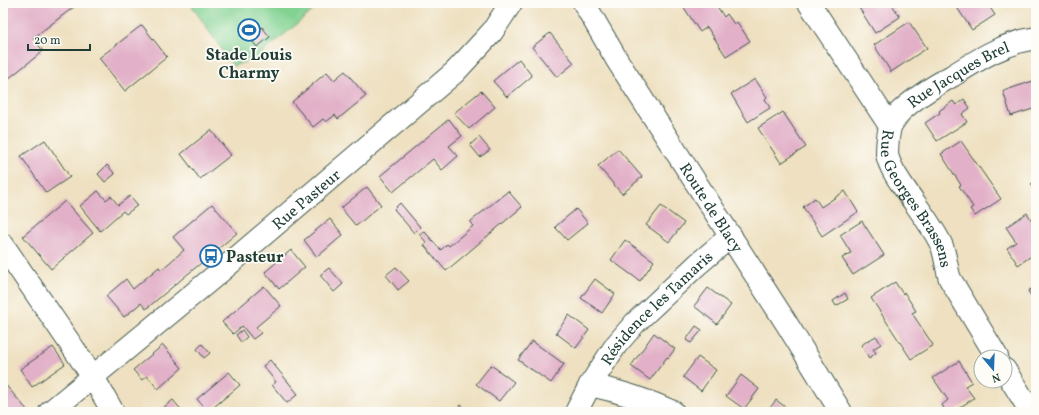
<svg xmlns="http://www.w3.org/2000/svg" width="1039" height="415" viewBox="0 0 1039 415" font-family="Vollkorn,serif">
<rect width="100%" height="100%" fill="#fdfcf7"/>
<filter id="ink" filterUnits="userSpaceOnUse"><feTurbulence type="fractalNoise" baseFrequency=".025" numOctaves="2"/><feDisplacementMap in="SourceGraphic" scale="8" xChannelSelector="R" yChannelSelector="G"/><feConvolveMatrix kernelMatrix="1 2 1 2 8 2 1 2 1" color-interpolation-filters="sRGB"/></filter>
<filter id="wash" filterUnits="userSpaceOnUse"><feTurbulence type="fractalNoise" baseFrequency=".012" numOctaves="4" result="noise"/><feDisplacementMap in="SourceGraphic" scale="16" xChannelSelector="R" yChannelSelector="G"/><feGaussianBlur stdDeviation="0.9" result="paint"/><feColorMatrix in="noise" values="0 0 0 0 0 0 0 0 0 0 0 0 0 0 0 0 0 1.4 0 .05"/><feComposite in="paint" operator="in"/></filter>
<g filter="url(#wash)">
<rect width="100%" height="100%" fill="#eee0c0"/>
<!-- pitch -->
<path fill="#82d292" stroke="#508863" d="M 190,3 L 322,3 L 256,58 L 233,66 Z"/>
<g id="blocks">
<!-- building -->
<g fill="#e2b0c8">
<path d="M 3,3 L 79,3 L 33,38 L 43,51 L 8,79 L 3,73 L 3,25 L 6,23 L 3,18 Z"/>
<path d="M 681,3 L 715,3 L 724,17 L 727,14 L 734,24 L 737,22 L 750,41 L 726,56 L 707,27 L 700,32 Z"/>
<path d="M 856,3 L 891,3 L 900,17 L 875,33 Z"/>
<path d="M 954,3 L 987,3 L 995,15 L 972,30 Z"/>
<path d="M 1004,3 L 1014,3 L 1006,6 Z"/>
<path d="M 909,22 L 927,48 L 891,72 L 874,45 Z"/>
<path d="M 142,25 L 167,57 L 125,91 L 99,58 Z"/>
<path d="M 262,27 L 270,37 L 257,47 L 249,37 Z"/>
<path d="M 550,33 L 574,63 L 557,77 L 532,47 Z"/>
<path d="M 519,59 L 532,76 L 507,97 L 493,81 Z"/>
<path d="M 345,71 L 366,96 L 338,119 L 335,115 L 326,122 L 323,119 L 313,127 L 292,102 L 327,72 L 334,80 Z"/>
<path d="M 755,79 L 767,97 L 765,99 L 770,108 L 748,122 L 731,94 Z"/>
<path d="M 1036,80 L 1036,108 L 1011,116 L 1003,91 Z"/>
<path d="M 481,91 L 495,107 L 469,129 L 454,113 Z"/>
<path d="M 964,99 L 970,108 L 962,114 L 967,122 L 937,141 L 925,123 L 940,113 L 939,111 L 953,101 L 956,105 Z"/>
<path d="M 783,112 L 806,147 L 781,163 L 758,128 Z"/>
<path d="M 449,119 L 462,136 L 449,146 L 458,156 L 442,170 L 433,159 L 393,192 L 380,176 Z"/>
<path d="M 211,130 L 231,155 L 200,179 L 181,154 Z"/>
<path d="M 479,137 L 490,150 L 480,157 L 470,145 Z"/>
<path d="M 45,140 L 70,177 L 46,193 L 21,156 Z"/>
<path d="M 961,141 L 1001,199 L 975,216 L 970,209 L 973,207 L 959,186 L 961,185 L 941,154 Z"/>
<path d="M 618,149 L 642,177 L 622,194 L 598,166 Z"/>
<path d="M 107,165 L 115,174 L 105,182 L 98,174 Z"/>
<path d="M 1036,181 L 1036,192 L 1031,184 Z"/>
<path d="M 367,187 L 381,205 L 356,226 L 341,208 Z"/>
<path d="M 98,191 L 106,200 L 111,196 L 118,205 L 130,196 L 138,205 L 126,214 L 123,211 L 100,231 L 80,206 Z"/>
<path d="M 508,191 L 522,207 L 446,271 L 424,245 L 427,243 L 419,234 L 424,231 L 441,250 L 447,244 L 449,246 L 473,226 L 470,222 Z"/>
<path d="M 845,191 L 858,212 L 822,236 L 803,207 L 815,198 L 821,207 Z"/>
<path d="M 65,201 L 93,233 L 51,269 L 23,236 Z"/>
<path d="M 400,203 L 420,227 L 414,233 L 394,209 Z"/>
<path d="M 212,204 L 237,233 L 146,309 L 141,303 L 124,317 L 106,296 L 126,279 L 133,289 L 159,267 L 161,270 L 184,250 L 173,237 Z"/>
<path d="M 661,206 L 684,223 L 669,242 L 646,225 Z"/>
<path d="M 576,209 L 588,223 L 567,240 L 555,227 Z"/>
<path d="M 1027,213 L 1036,227 L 1036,253 L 1018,265 L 1007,248 L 1016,242 L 1006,227 Z"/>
<path d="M 330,219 L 343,235 L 317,257 L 304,240 Z"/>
<path d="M 862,221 L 884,255 L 853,275 L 842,258 L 851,253 L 840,235 Z"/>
<path d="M 625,240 L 654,261 L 640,281 L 611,260 Z"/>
<path d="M 291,250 L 305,267 L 279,289 L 265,272 Z"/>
<path d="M 396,267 L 409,281 L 398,290 L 386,275 Z"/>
<path d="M 329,268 L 343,284 L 334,292 L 320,275 Z"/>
<path d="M 595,279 L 615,294 L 602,313 L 581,298 Z"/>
<path d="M 895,282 L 903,294 L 904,292 L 916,311 L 912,313 L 933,345 L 911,359 L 871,298 Z"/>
<path d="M 264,286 L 281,306 L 256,327 L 261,333 L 253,339 L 242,326 L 233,334 L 222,322 Z"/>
<path d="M 1036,286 L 1036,303 L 1028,291 Z"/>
<path d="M 708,288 L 731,305 L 717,324 L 694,306 Z"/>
<path d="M 845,293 L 848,299 L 836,306 L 833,301 Z"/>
<path d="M 569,315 L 589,330 L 576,348 L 556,333 Z"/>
<path d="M 696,326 L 702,330 L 691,343 L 686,340 Z"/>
<path d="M 242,330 L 247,337 L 241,342 L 236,335 Z"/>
<path d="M 654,333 L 675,349 L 668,358 L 667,357 L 650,380 L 631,366 Z"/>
<path d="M 876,336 L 881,344 L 873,349 L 876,353 L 869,358 L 861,345 Z"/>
<path d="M 532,341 L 564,364 L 551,383 L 518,360 Z"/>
<path d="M 202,344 L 210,353 L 204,358 L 197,349 Z"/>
<path d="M 163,345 L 182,368 L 158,389 L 147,376 L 142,380 L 133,370 Z"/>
<path d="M 53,347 L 65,364 L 32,387 L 20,369 Z"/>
<path d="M 698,357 L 716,370 L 701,391 L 683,377 Z"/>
<path d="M 270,360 L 298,394 L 287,403 L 272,385 L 276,382 L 263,366 Z"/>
<path d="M 959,361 L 972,382 L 965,386 L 974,398 L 953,412 L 946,412 L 942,405 L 948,400 L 933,378 Z"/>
<path d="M 491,365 L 514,382 L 499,401 L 476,384 Z"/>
<path d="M 229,372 L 240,385 L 208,412 L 197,399 Z"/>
<path d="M 741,375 L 759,389 L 744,409 L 726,396 Z"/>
<path d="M 3,382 L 29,412 L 3,412 Z"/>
<path d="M 173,400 L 183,412 L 158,412 Z"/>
<path d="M 776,400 L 792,412 L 767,412 Z"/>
<path d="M 461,405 L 470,412 L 455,412 Z"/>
</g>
</g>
</g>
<g filter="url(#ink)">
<use href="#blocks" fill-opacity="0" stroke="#3e5549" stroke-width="1"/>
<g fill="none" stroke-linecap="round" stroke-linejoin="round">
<!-- minor casing -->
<g stroke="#3e5549" stroke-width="24">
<g id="minor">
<path id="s1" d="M 809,3 L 890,126 C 888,135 887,145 887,154 C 889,166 898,179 905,189 C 917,207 931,224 941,244 C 946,255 946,268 950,279 L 997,357"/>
<path id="s2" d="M 890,126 C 894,121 897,115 901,111 C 916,97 934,86 952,76 C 979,59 1004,43 1036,38"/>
<path d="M 3,245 L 93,377 L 113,412"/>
<path d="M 1005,370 L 1031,412"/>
<path d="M 590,385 C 618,391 647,400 673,412"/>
<path id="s3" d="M 50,412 L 221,271 L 455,72 L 492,32 L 511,3"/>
<path id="s4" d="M 576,412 L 590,385 L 616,345 L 635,323 L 698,264 L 731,236"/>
</g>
</g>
<!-- major casing -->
<g stroke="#3e5549" stroke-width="24">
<g id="major">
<path id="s5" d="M 584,3 L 617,60 L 785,321 L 841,412"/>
</g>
</g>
<!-- minor -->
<use href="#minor" stroke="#fff" stroke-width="22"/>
<!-- major -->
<use href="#major" stroke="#fff" stroke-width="22"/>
</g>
</g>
<!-- icons -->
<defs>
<g id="stadium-ring" transform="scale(1.15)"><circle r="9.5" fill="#fdfcf7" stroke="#1f6fb2" stroke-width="1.5"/><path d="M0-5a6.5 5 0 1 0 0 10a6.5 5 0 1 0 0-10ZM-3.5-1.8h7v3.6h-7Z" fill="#1f6fb2"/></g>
<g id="bus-ring" transform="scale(1.15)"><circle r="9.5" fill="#fdfcf7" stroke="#1f6fb2" stroke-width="1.5"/><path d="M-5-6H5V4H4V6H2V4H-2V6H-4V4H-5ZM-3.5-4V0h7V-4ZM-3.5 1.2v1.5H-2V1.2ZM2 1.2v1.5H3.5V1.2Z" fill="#1f6fb2"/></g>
</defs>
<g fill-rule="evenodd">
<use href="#stadium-ring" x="249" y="30"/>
<use href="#bus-ring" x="211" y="256"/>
</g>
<g text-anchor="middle" stroke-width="3.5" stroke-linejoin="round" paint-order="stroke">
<!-- poi labels -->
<g font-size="16" font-weight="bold" fill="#1f3d34" stroke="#fdfcf7">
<text x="249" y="60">Stade Louis<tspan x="249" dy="18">Charmy</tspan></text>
<text x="226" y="262" text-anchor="start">Pasteur</text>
</g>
<!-- street labels -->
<g font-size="16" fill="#1f3d34" stroke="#fdfcf7">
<text dy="6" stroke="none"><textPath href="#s2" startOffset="87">Rue Jacques Brel</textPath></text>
<text dy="6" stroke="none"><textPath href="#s3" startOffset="333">Rue Pasteur</textPath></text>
<text dy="6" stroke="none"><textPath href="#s1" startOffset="228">Rue Georges Brassens</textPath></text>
<text dy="6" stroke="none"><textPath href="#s5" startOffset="241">Route de Blacy</textPath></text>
<text dy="6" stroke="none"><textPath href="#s4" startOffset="133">Résidence les Tamaris</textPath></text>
</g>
</g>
<!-- margin -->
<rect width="1039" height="415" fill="none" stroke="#fdfcf7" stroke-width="16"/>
<!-- north arrow -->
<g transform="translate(993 369) rotate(161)"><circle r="19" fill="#fdfcf7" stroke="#a4b0a9"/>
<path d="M0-3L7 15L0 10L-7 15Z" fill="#1f6fb2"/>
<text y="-6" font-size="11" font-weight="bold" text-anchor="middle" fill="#1f3d34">N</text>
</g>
<!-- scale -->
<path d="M28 44v6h62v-6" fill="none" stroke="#1f3d34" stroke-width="2"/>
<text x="34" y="44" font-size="12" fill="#1f3d34" stroke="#fdfcf7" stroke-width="3" paint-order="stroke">20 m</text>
</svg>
